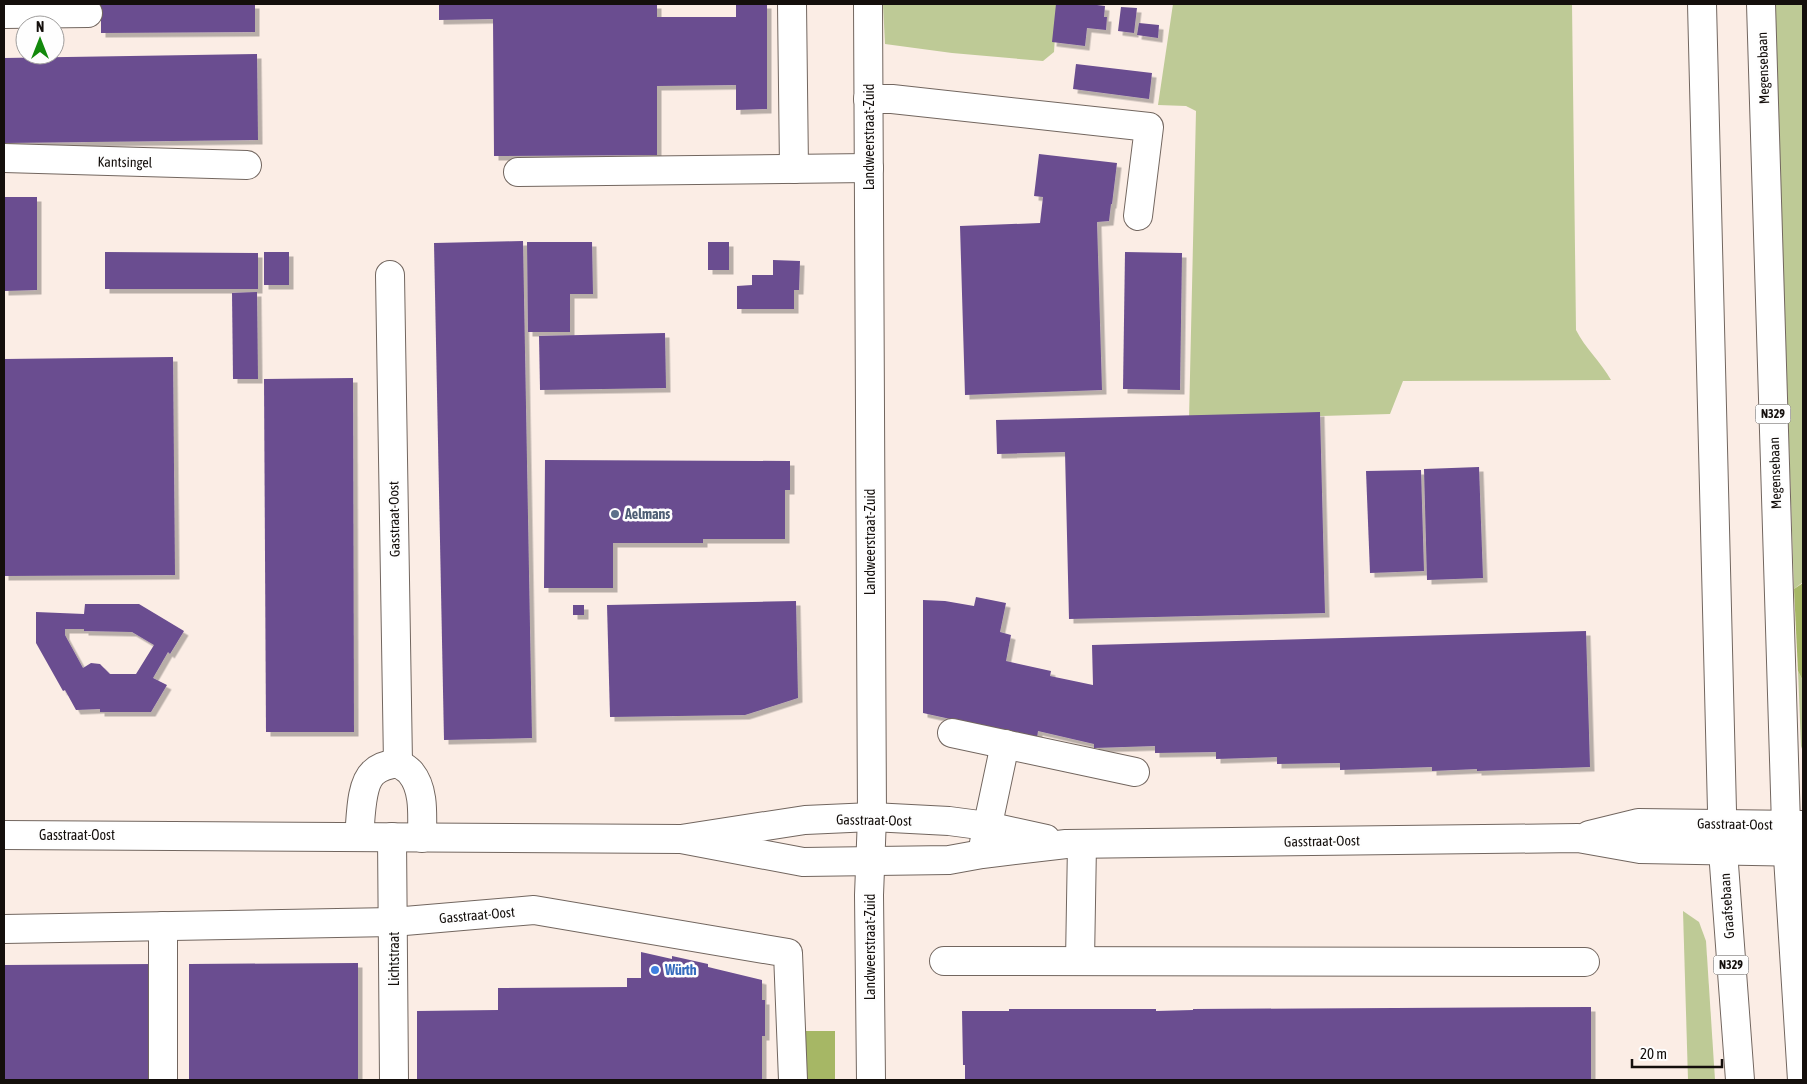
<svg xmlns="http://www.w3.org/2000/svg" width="1807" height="1084" viewBox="0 0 1807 1084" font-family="'Asap Condensed',sans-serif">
<defs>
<filter id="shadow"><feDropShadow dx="4.5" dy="4.5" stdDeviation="0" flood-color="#0004"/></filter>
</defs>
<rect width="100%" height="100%" fill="#fbede5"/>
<!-- green -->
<g fill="#beca96">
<path d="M 883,4 L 1057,4 L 1054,52 L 1043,61 L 952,53 L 885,44 Z"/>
<path d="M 1173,4 L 1572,4 L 1576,330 C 1585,348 1601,362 1611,380 L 1403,381 L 1390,414 L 1189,420 L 1196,111 L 1186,106 L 1158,105 Z"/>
<path d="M 1774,4 L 1803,4 L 1803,582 L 1794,589 Z"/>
<path d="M 1798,671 L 1803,681 L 1803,752 L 1801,746 Z"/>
<path d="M 1683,911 L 1699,922 L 1706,941 L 1715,1080 L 1688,1080 Z"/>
</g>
<!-- forest -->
<g fill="#a6b765">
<path d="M 1803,583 L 1803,681 L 1798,671 L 1794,589 Z"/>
<path d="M 804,1031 L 835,1031 L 835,1080 L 805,1080 Z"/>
</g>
<!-- building -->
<g fill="#6a4d90" fill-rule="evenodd" filter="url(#shadow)">
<path d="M 101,4 L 255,4 L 255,32 L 101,33 Z"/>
<path d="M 439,4 L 657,4 L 657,17 L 736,17 L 736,4 L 767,4 L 767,109 L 736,110 L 736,85 L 657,86 L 657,155 L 494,156 L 493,19 L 439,20 Z"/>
<path d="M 1056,4 L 1089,4 L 1105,6 L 1104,17 L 1107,17 L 1106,30 L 1087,28 L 1085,46 L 1052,42 Z"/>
<path d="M 1121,7 L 1137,8 L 1134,33 L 1118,31 Z"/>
<path d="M 1139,23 L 1159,25 L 1158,38 L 1137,35 Z"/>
<path d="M 257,54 L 258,140 L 4,143 L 4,58 Z"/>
<path d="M 1076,64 L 1152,73 L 1149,99 L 1073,89 Z"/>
<path d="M 1039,154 L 1117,163 L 1112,204 L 1111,204 L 1109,221 L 1097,222 L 1102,390 L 965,395 L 960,226 L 1040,223 L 1043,197 L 1034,196 Z"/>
<path d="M 4,197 L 37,197 L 37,290 L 4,291 Z"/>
<path d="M 523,241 L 532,738 L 444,740 L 434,243 Z"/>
<path d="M 527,242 L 592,242 L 593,294 L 570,294 L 570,332 L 528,332 Z"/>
<rect x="708" y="242" width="21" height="28"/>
<path d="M 105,252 L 258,253 L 258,289 L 105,289 Z"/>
<rect x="264" y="252" width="25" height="33"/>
<path d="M 1125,252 L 1182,253 L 1180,390 L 1123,389 Z"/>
<path d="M 773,260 L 800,261 L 799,290 L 794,290 L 794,309 L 737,309 L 737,286 L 752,285 L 752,275 L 773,275 Z"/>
<path d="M 257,292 L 258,379 L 233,379 L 232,293 Z"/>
<path d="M 665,333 L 666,388 L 540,390 L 539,336 Z"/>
<path d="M 173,357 L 175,575 L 4,576 L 4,359 Z"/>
<path d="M 353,378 L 354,732 L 266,732 L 264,379 Z"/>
<path d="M 1320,412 L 1325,613 L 1069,619 L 1065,452 L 997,454 L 996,420 Z"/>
<path d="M 545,460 L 790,461 L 790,490 L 785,490 L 785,539 L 703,539 L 703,543 L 613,543 L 613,588 L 544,588 Z"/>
<path d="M 1479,467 L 1483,578 L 1427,580 L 1424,469 Z"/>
<path d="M 1421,470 L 1424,571 L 1370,573 L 1366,471 Z"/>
<path d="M 976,597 L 1006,603 L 1000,632 L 1011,635 L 1006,661 L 1051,671 L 1050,676 L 1093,685 L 1092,645 L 1586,631 L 1590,767 L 1477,771 L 1477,769 L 1432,771 L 1432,767 L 1340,770 L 1340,763 L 1277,764 L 1277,757 L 1216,759 L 1216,752 L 1155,753 L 1155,746 L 1094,748 L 1094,744 L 1038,731 L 1037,738 L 923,713 L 923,600 L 945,601 L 974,606 Z"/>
<path d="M 796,601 L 798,698 L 745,715 L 610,717 L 607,605 Z"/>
<path d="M 85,604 L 139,604 L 184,631 L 170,654 L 168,652 L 153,678 L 167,685 L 151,712 L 100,712 L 100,709 L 76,710 L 65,690 L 63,691 L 36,643 L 36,612 L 84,614 ZM 65,629 L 84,629 L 84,631 L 132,632 L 154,645 L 136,674 L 110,674 L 100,664 L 91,663 L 83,668 L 65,635 Z"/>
<rect x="573" y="605" width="11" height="10"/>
<path d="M 641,952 L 672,959 L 672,956 L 708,964 L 708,967 L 762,980 L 762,1000 L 765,1000 L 765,1036 L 762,1036 L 762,1080 L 417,1080 L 417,1011 L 498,1010 L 498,988 L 627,987 L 627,978 L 641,978 Z"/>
<path d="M 358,963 L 358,1080 L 189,1080 L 189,964 Z"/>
<path d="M 153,964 L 154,1080 L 4,1080 L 4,965 Z"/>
<path d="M 1591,1007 L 1591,1080 L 965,1080 L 965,1065 L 963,1065 L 962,1011 L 1009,1011 L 1009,1009 L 1156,1009 L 1156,1011 L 1193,1010 L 1193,1009 Z"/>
</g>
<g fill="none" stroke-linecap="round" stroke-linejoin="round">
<!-- minor casing -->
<g stroke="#72665f" stroke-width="30">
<g id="minor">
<path d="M 792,4 L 794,169"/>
<path d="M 868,4 L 872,817 L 869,895 L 871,1080"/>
<path d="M 4,14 L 88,13"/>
<path d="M 868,99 L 892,99 L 1149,127 L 1138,216"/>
<path d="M 4,158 L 247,165"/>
<path d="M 518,172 L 869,168"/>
<path d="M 390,275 L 398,763"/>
<path d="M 952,733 L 1135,772"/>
<path d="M 4,835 L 681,839 L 805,820 L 872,817 L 949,821 L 987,826 L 1046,839"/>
<path d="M 1589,835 L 1638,823 L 1803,825"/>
<path d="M 359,837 C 361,820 360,785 373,773 C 380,766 390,764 398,763 C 402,766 408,769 411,773 C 425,790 422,817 422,838"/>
<path d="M 392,837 L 394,1080"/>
<path d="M 681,839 L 803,862 L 949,860 L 982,854 L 1066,844 L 1578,838 L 1640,849 L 1803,852"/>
<path d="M 984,843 L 1005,744"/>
<path d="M 163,926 L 163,1080"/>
<path d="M 4,929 L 393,922 L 534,910 L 788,953 L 793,1080"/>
<path d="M 944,961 L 1585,962"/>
<path d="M 1080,961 L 1082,844"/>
</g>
</g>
<!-- major casing -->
<g stroke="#72665f" stroke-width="30">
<g id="major">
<path d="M 1702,4 L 1723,851 L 1740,1080"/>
<path d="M 1761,4 L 1786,825 L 1802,1080"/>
</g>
</g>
<!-- minor -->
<use href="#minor" stroke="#fff" stroke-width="28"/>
<!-- major -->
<use href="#major" stroke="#fff" stroke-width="28"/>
</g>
<!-- markers -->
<circle fill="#5c6f8a" stroke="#fefefe" stroke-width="2" cx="615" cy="514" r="5"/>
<circle fill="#3f7fe0" stroke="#fefefe" stroke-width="2" cx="655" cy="970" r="5"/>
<g text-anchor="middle" stroke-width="5" stroke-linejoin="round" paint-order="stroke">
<!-- shield labels -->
<g fill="#fefefe" stroke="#5a5755" stroke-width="1">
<rect x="1755.5" y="404.5" width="35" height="19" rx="4"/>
<rect x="1713.5" y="955.5" width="35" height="19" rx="4"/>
</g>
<g font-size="12" font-weight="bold" fill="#140f0c">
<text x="1773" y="418">N329</text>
<text x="1731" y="969">N329</text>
</g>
<!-- street labels -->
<g font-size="14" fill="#140f0c" stroke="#fefefe">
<text transform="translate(1763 68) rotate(-92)" y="5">Megensebaan</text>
<text transform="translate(869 137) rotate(-90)" y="5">Landweerstraat-Zuid</text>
<text transform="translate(125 162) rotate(1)" y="5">Kantsingel</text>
<text transform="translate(1775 473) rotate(-92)" y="5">Megensebaan</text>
<text transform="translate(394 519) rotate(-91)" y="5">Gasstraat-Oost</text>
<text transform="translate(870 542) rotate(-90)" y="5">Landweerstraat-Zuid</text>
<text transform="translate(874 820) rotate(1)" y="5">Gasstraat-Oost</text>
<text transform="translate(1735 824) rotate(1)" y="5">Gasstraat-Oost</text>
<text x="77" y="840">Gasstraat-Oost</text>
<text transform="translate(1322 841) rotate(-1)" y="5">Gasstraat-Oost</text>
<text transform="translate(1727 906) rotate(-94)" y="5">Graafsebaan</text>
<text transform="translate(477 915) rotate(-5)" y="5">Gasstraat-Oost</text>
<text transform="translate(870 947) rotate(-90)" y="5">Landweerstraat-Zuid</text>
<text transform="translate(394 959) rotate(-90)" y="5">Lichtstraat</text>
</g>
<!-- service labels -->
<g font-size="14" font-weight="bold" fill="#4e5e75" stroke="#fefefe" text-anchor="start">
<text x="625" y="519">Aelmans</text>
</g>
<!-- shop labels -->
<g font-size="14" font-weight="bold" fill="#366cbe" stroke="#fefefe" text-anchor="start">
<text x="665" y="975">Würth</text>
</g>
</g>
<!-- border -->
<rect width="1807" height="1084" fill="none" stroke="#140f0c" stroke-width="10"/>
<!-- north arrow -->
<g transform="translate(40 40)"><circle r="24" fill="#fefefe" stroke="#a09e9d"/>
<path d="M0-4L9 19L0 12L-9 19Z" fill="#13890c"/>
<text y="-8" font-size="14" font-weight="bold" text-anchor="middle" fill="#140f0c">N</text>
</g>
<!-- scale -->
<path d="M1632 1059v8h90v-8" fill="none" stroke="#140f0c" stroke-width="2.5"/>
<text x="1640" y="1059" font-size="15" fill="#140f0c" stroke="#fefefe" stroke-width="4" paint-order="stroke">20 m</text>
</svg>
